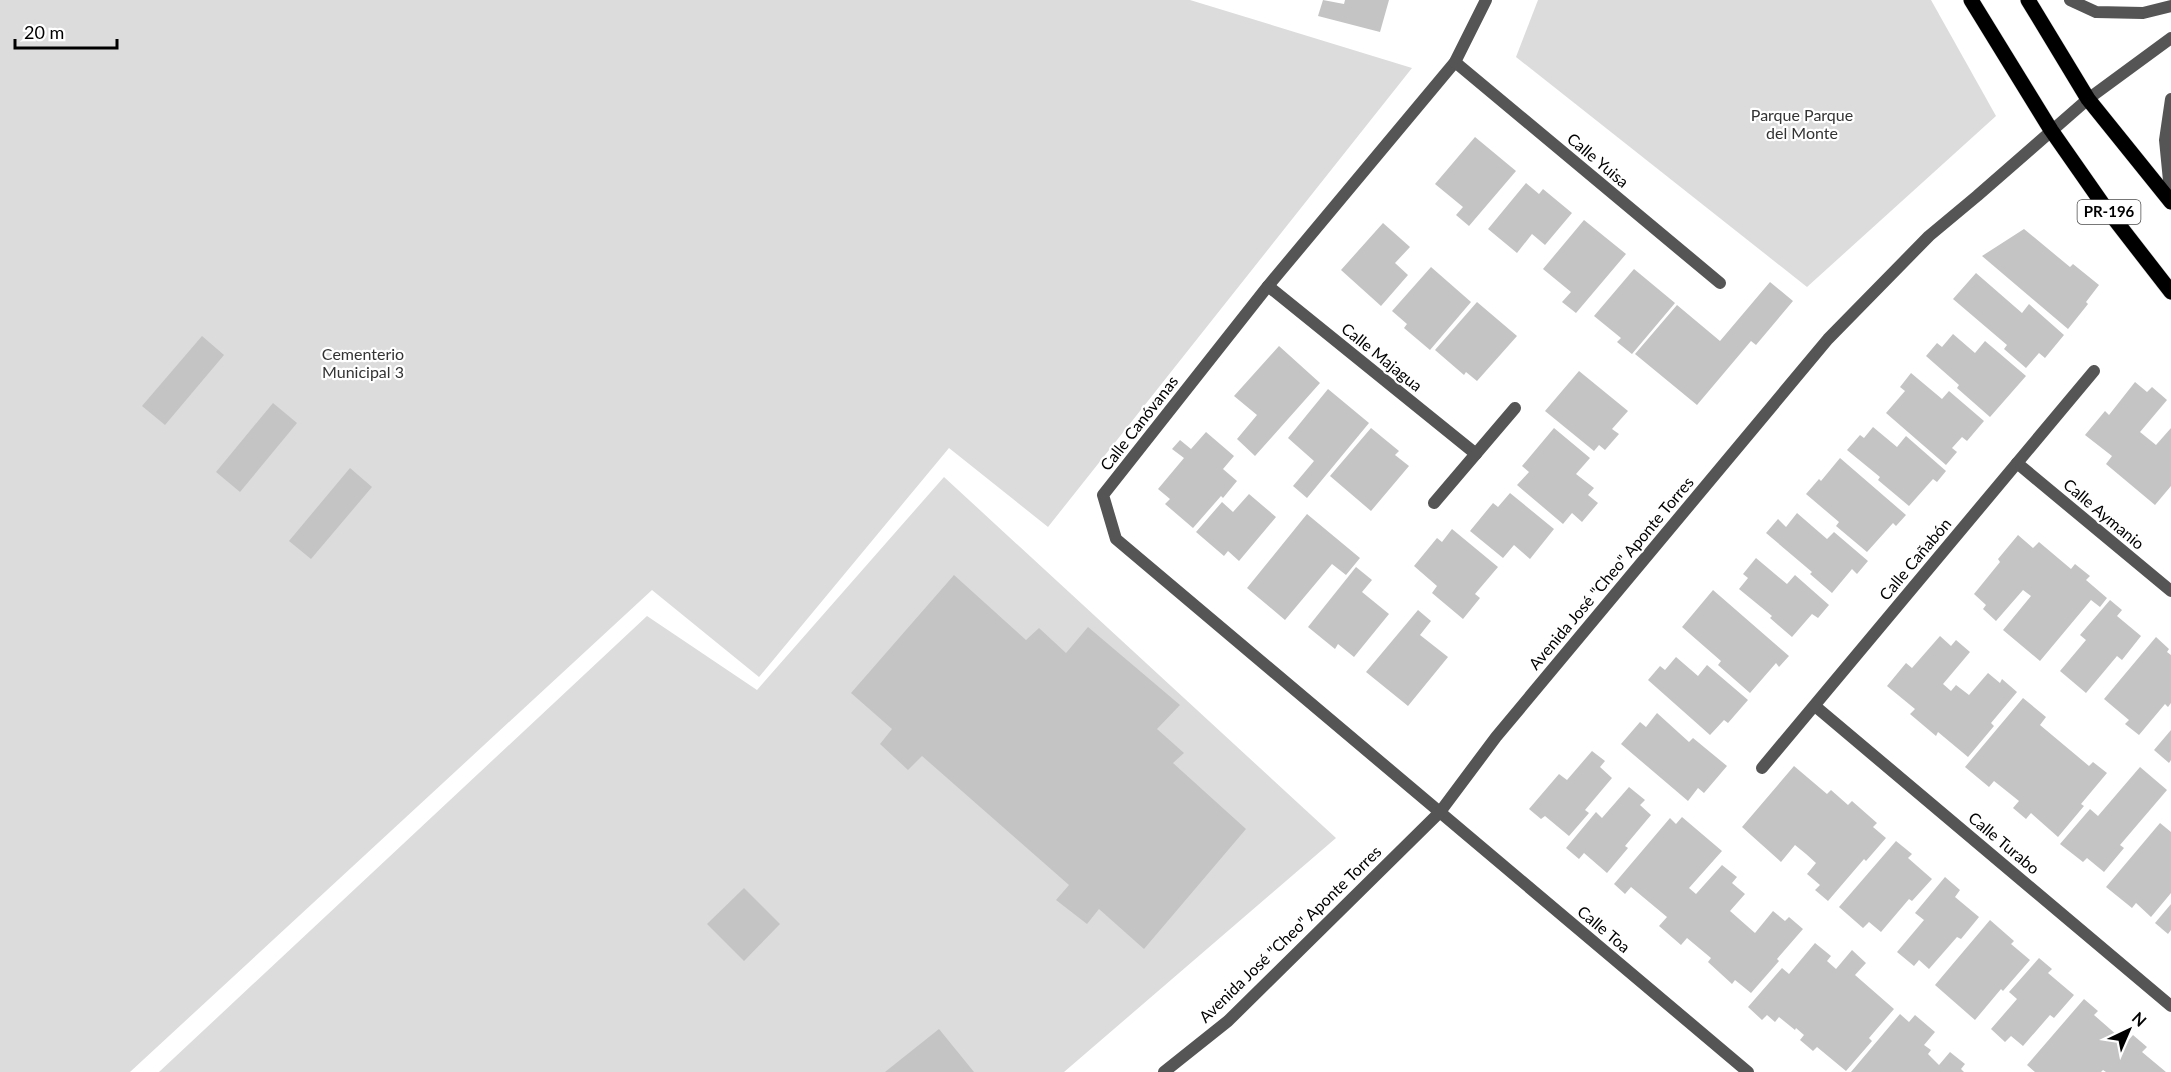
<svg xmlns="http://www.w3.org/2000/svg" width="2171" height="1072" viewBox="0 0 2171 1072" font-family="Lato,sans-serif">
<rect width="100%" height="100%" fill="#fff"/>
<!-- green -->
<g fill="#dcdcdc">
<path d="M 0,0 L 1190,0 L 1412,68 L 1048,527 L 949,448 L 759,677 L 652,590 L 130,1072 L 0,1072 Z"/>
<path d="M 1538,0 L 1931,0 L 1996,116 L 1807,287 L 1516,57 Z"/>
<path d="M 944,477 L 1336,838 L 1064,1072 L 159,1072 L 647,616 L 757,690 Z"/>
</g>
<!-- building -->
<g fill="#c4c4c4">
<path d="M 1323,0 L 1344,4 L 1345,0 L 1389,0 L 1380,32 L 1318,16 Z"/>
<path d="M 1475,137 L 1516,171 L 1469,226 L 1456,215 L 1463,207 L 1435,184 Z"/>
<path d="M 1526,183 L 1539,194 L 1543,189 L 1572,213 L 1545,245 L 1532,234 L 1517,253 L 1488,229 Z"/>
<path d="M 1584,220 L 1626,254 L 1576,313 L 1562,302 L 1571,292 L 1543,269 Z"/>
<path d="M 1383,223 L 1410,247 L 1395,263 L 1408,275 L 1381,306 L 1341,270 Z"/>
<path d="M 2024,229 L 2070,267 L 2073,264 L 2099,285 L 2086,302 L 2088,304 L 2068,329 L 1982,256 Z"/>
<path d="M 1431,267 L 1471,302 L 1430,350 L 1404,328 L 1407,324 L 1392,311 Z"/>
<path d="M 1634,269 L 1675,303 L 1632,354 L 1617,342 L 1621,338 L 1594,316 Z"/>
<path d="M 1976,273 L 2022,313 L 2029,304 L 2064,335 L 2045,358 L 2039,353 L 2026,368 L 2004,349 L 2007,345 L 1953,299 Z"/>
<path d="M 1770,282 L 1793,301 L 1756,345 L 1751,341 L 1697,405 L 1635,354 L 1677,305 L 1720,341 Z"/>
<path d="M 1477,302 L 1517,336 L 1477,381 L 1466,372 L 1464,375 L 1435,350 Z"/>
<path d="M 1953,334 L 1975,353 L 1985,341 L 2026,376 L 1990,417 L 1957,388 L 1959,385 L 1926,356 L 1937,343 L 1942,347 Z"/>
<path d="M 202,336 L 224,355 L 165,425 L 142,406 Z"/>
<path d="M 1279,346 L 1320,383 L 1255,456 L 1237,439 L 1257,415 L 1234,396 Z"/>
<path d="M 1579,371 L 1628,411 L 1612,429 L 1619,434 L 1605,450 L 1599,445 L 1594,451 L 1545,411 Z"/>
<path d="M 1911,373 L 1942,399 L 1949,391 L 1984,421 L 1967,441 L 1962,437 L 1952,448 L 1957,452 L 1946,465 L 1886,413 L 1905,391 L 1900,387 Z"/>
<path d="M 2135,382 L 2147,392 L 2152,387 L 2167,400 L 2140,432 L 2156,445 L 2171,428 L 2171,486 L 2155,505 L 2106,464 L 2112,456 L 2085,435 L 2105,411 L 2109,415 Z"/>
<path d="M 1328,389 L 1369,423 L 1307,498 L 1293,486 L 1314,461 L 1288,438 Z"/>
<path d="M 273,403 L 297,423 L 240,492 L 216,472 Z"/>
<path d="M 1873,427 L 1897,447 L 1906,436 L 1946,471 L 1937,482 L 1933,479 L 1909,506 L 1878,480 L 1880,477 L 1847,450 L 1860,435 L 1864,438 Z"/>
<path d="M 1371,428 L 1399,451 L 1395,455 L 1409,466 L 1371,511 L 1330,476 Z"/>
<path d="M 1554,428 L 1590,458 L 1576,474 L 1594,488 L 1588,495 L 1598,503 L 1582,522 L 1572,513 L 1563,524 L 1517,485 L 1529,472 L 1522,466 Z"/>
<path d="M 1206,432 L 1234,456 L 1223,469 L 1237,481 L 1223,498 L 1221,496 L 1193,528 L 1165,504 L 1170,499 L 1158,489 L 1184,458 L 1172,449 L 1180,440 L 1191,449 Z"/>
<path d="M 1840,458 L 1906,515 L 1896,526 L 1893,523 L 1867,552 L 1836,526 L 1839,522 L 1806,494 L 1819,479 L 1821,481 Z"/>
<path d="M 350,468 L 372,487 L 311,559 L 289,541 Z"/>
<path d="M 1510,493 L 1554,529 L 1530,559 L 1514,545 L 1503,558 L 1470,531 L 1493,503 L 1498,507 Z"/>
<path d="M 1249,494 L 1276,517 L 1239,561 L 1228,551 L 1224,556 L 1196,532 L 1222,502 L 1233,512 Z"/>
<path d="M 1797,513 L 1827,539 L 1834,532 L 1868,561 L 1857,574 L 1852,569 L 1832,593 L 1810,574 L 1812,572 L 1766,533 L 1778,519 L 1786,527 Z"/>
<path d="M 1307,514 L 1360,558 L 1346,575 L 1332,564 L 1285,620 L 1247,588 Z"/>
<path d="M 1452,529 L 1498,567 L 1475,594 L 1480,598 L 1463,619 L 1432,593 L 1437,586 L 1414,566 L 1437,538 L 1442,542 Z"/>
<path d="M 2018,535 L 2033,548 L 2039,542 L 2071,569 L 2075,564 L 2090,576 L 2086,580 L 2107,598 L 2100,607 L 2091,600 L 2040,661 L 2003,630 L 2031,596 L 2023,590 L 1996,621 L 1983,609 L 1986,605 L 1974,594 L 2000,562 L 1998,559 Z"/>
<path d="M 1756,558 L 1787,584 L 1795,575 L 1829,605 L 1818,618 L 1812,614 L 1792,637 L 1770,618 L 1772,616 L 1739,589 L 1748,578 L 1743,574 Z"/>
<path d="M 1356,567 L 1372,580 L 1362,592 L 1389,614 L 1354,657 L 1338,644 L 1335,649 L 1308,627 Z"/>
<path d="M 954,575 L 1026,640 L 1039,628 L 1066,653 L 1088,627 L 1180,705 L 1157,729 L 1184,753 L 1173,763 L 1246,829 L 1144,949 L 1099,909 L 1087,924 L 1056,900 L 1069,885 L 922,756 L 908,770 L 880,744 L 892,729 L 851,693 Z"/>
<path d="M 1713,590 L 1789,656 L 1779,667 L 1776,663 L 1750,693 L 1718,665 L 1721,661 L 1682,627 Z"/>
<path d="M 2110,600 L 2122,610 L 2117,616 L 2141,636 L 2122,660 L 2117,656 L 2086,693 L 2060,671 L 2086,640 L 2080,635 Z"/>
<path d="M 1418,610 L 1431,621 L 1420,635 L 1448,657 L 1408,706 L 1366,672 Z"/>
<path d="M 1940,636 L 1951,646 L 1956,640 L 1970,652 L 1943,684 L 1951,691 L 1956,685 L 1969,695 L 1988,673 L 2000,683 L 2002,679 L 2017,692 L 1991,723 L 1994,726 L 1968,757 L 1938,732 L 1936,736 L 1910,714 L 1915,709 L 1887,686 L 1906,663 L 1912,668 Z"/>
<path d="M 2156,637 L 2169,649 L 2167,652 L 2171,655 L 2171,703 L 2168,707 L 2165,704 L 2139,735 L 2125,724 L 2129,720 L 2104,699 Z"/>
<path d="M 1676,657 L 1698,676 L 1707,665 L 1748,700 L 1728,723 L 1724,720 L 1710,735 L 1648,680 L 1660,666 L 1665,670 Z"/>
<path d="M 2023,698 L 2046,717 L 2040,725 L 2089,766 L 2093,762 L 2107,773 L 2081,804 L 2084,806 L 2058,837 L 2031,813 L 2026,819 L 2013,808 L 2019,801 L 1994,781 L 1989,787 L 1965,767 Z"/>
<path d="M 1657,713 L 1689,742 L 1693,738 L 1727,766 L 1704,793 L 1698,788 L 1688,801 L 1621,744 L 1640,722 L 1646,727 Z"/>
<path d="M 2171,730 L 2171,760 L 2169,763 L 2154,750 Z"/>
<path d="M 1592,751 L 1605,761 L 1600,767 L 1612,778 L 1585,810 L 1589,813 L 1569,836 L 1545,816 L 1541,819 L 1529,809 L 1559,774 L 1567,780 Z"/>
<path d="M 1794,766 L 1827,794 L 1831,790 L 1848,805 L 1852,801 L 1877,823 L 1873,827 L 1886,838 L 1866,861 L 1864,859 L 1828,901 L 1815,890 L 1820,885 L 1807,874 L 1816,863 L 1806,854 L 1795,845 L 1781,862 L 1742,827 Z"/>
<path d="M 2140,767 L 2167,790 L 2120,845 L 2124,848 L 2104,872 L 2087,858 L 2083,862 L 2060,844 L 2090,809 L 2098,816 Z"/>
<path d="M 1629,787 L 1645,800 L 1640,805 L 1651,815 L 1625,846 L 1628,848 L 1607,873 L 1584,853 L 1579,859 L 1566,848 L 1596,812 L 1602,818 Z"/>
<path d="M 1682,817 L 1722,851 L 1689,888 L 1696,894 L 1722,865 L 1737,877 L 1732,883 L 1745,894 L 1730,911 L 1755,933 L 1773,911 L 1785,921 L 1789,917 L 1803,929 L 1777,959 L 1779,961 L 1751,993 L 1735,980 L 1732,984 L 1708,962 L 1711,958 L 1687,938 L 1681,945 L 1659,926 L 1667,917 L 1631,887 L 1625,894 L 1614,884 L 1670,818 L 1676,824 Z"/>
<path d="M 2160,823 L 2171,832 L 2171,893 L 2151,917 L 2136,903 L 2132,908 L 2106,887 Z"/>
<path d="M 1896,841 L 1912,854 L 1908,858 L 1932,879 L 1912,901 L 1909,899 L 1881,932 L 1869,922 L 1863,928 L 1839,907 Z"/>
<path d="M 1945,877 L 1960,890 L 1955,897 L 1979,917 L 1961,939 L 1957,937 L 1929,969 L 1919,960 L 1914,966 L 1897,952 L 1924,920 L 1915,913 Z"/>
<path d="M 744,888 L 780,924 L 744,961 L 707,924 Z"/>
<path d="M 2171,904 L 2171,930 L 2168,934 L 2155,923 Z"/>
<path d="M 1990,920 L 2014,941 L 2011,944 L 2030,960 L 2003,991 L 2001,989 L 1975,1020 L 1935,985 Z"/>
<path d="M 1815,943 L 1831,956 L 1827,961 L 1836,969 L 1852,950 L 1866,963 L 1855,975 L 1894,1009 L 1869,1038 L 1872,1041 L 1846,1071 L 1817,1047 L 1813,1051 L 1800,1040 L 1804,1035 L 1796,1028 L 1795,1030 L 1779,1017 L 1775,1022 L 1767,1015 L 1762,1020 L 1748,1007 L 1782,968 L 1789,974 Z"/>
<path d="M 2039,958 L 2052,969 L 2048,973 L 2074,995 L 2054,1018 L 2050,1015 L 2023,1046 L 2011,1036 L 2005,1042 L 1991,1029 L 2017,999 L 2009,992 Z"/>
<path d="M 2084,999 L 2098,1011 L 2094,1015 L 2126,1043 L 2133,1035 L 2147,1047 L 2142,1052 L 2166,1072 L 2106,1072 L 2103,1070 L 2101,1072 L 2035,1072 L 2027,1065 Z"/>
<path d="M 1900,1014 L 1909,1022 L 1915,1015 L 1935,1032 L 1924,1045 L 1931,1050 L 1928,1054 L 1939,1065 L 1950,1052 L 1965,1064 L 1961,1069 L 1964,1072 L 1851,1072 Z"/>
<path d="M 939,1029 L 974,1072 L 885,1072 Z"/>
</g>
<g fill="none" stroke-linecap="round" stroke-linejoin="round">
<!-- primary casing -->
<g stroke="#dbdbdb" stroke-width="16">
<g id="primary">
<path d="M 1971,0 L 2051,130 L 2102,203 L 2171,292"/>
<path d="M 2028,0 L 2088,99 L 2171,202"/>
</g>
</g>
<!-- service -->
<g stroke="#555" stroke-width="12">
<path d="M 2070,0 L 2096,12 L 2143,13 L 2171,6"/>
<path d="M 2088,99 L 2171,38"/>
<path d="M 2171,201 L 2165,140 L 2171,99"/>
</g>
<!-- minor -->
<g stroke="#555" stroke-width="12">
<path d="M 1486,0 L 1455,62 L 1268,286 L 1103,495 L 1116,539 L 1748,1072"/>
<path d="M 1455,62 L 1720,283"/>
<path d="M 1268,286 L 1476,454"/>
<path d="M 2017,463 L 2171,591"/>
<path d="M 1434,503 L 1515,408"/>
<path d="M 1815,706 L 2171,1006"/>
<path d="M 1762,768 L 2094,371"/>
</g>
<!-- tertiary -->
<path stroke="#555" stroke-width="12" d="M 1164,1072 L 1228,1021 L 1440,812 L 1496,737 L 1828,339 L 1929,236 L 1977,196 L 2088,99"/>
<!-- primary -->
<use href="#primary" stroke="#000" stroke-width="15"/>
</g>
<g text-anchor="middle" stroke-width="4.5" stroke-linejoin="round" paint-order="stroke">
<!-- shield labels -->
<rect fill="#fff" stroke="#4c4c4c" stroke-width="1.5" x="2077.5" y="200" width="63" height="24" rx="4.5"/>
<g font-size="15" font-weight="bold" fill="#000">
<text x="2109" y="217">PR-196</text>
</g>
<!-- park labels -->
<g font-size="16" fill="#333" stroke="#fff">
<text x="1802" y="121">Parque Parque<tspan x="1802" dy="18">del Monte</tspan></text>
<text x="363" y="360">Cementerio<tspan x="363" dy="18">Municipal 3</tspan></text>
</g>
<!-- street labels -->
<g font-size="16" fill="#000" stroke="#fff">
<text transform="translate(1598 160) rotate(40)" y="6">Calle Yuisa</text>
<text transform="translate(1382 357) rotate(39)" y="6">Calle Majagua</text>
<text transform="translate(1139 423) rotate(-52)" y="6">Calle Canóvanas</text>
<text transform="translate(2104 514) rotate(40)" y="6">Calle Aymanio</text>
<text transform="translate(1915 559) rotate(-50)" y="6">Calle Cañabón</text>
<text transform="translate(1611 573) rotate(-50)" y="6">Avenida José "Cheo" Aponte Torres</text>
<text transform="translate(2004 843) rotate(40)" y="6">Calle Turabo</text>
<text transform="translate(1604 929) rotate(40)" y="6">Calle Toa</text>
<text transform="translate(1290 934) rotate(-44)" y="6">Avenida José "Cheo" Aponte Torres</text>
</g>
</g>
<!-- north arrow -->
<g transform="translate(2129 1030) rotate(44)" stroke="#ffffff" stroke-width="4.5" paint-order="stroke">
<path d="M0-4.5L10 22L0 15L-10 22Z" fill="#000000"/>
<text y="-9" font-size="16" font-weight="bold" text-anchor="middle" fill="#000000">N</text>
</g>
<!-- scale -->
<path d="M15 39v9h102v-9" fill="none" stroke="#000000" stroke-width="3"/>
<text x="24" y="39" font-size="18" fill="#000000" stroke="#ffffff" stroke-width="4.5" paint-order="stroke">20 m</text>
</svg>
